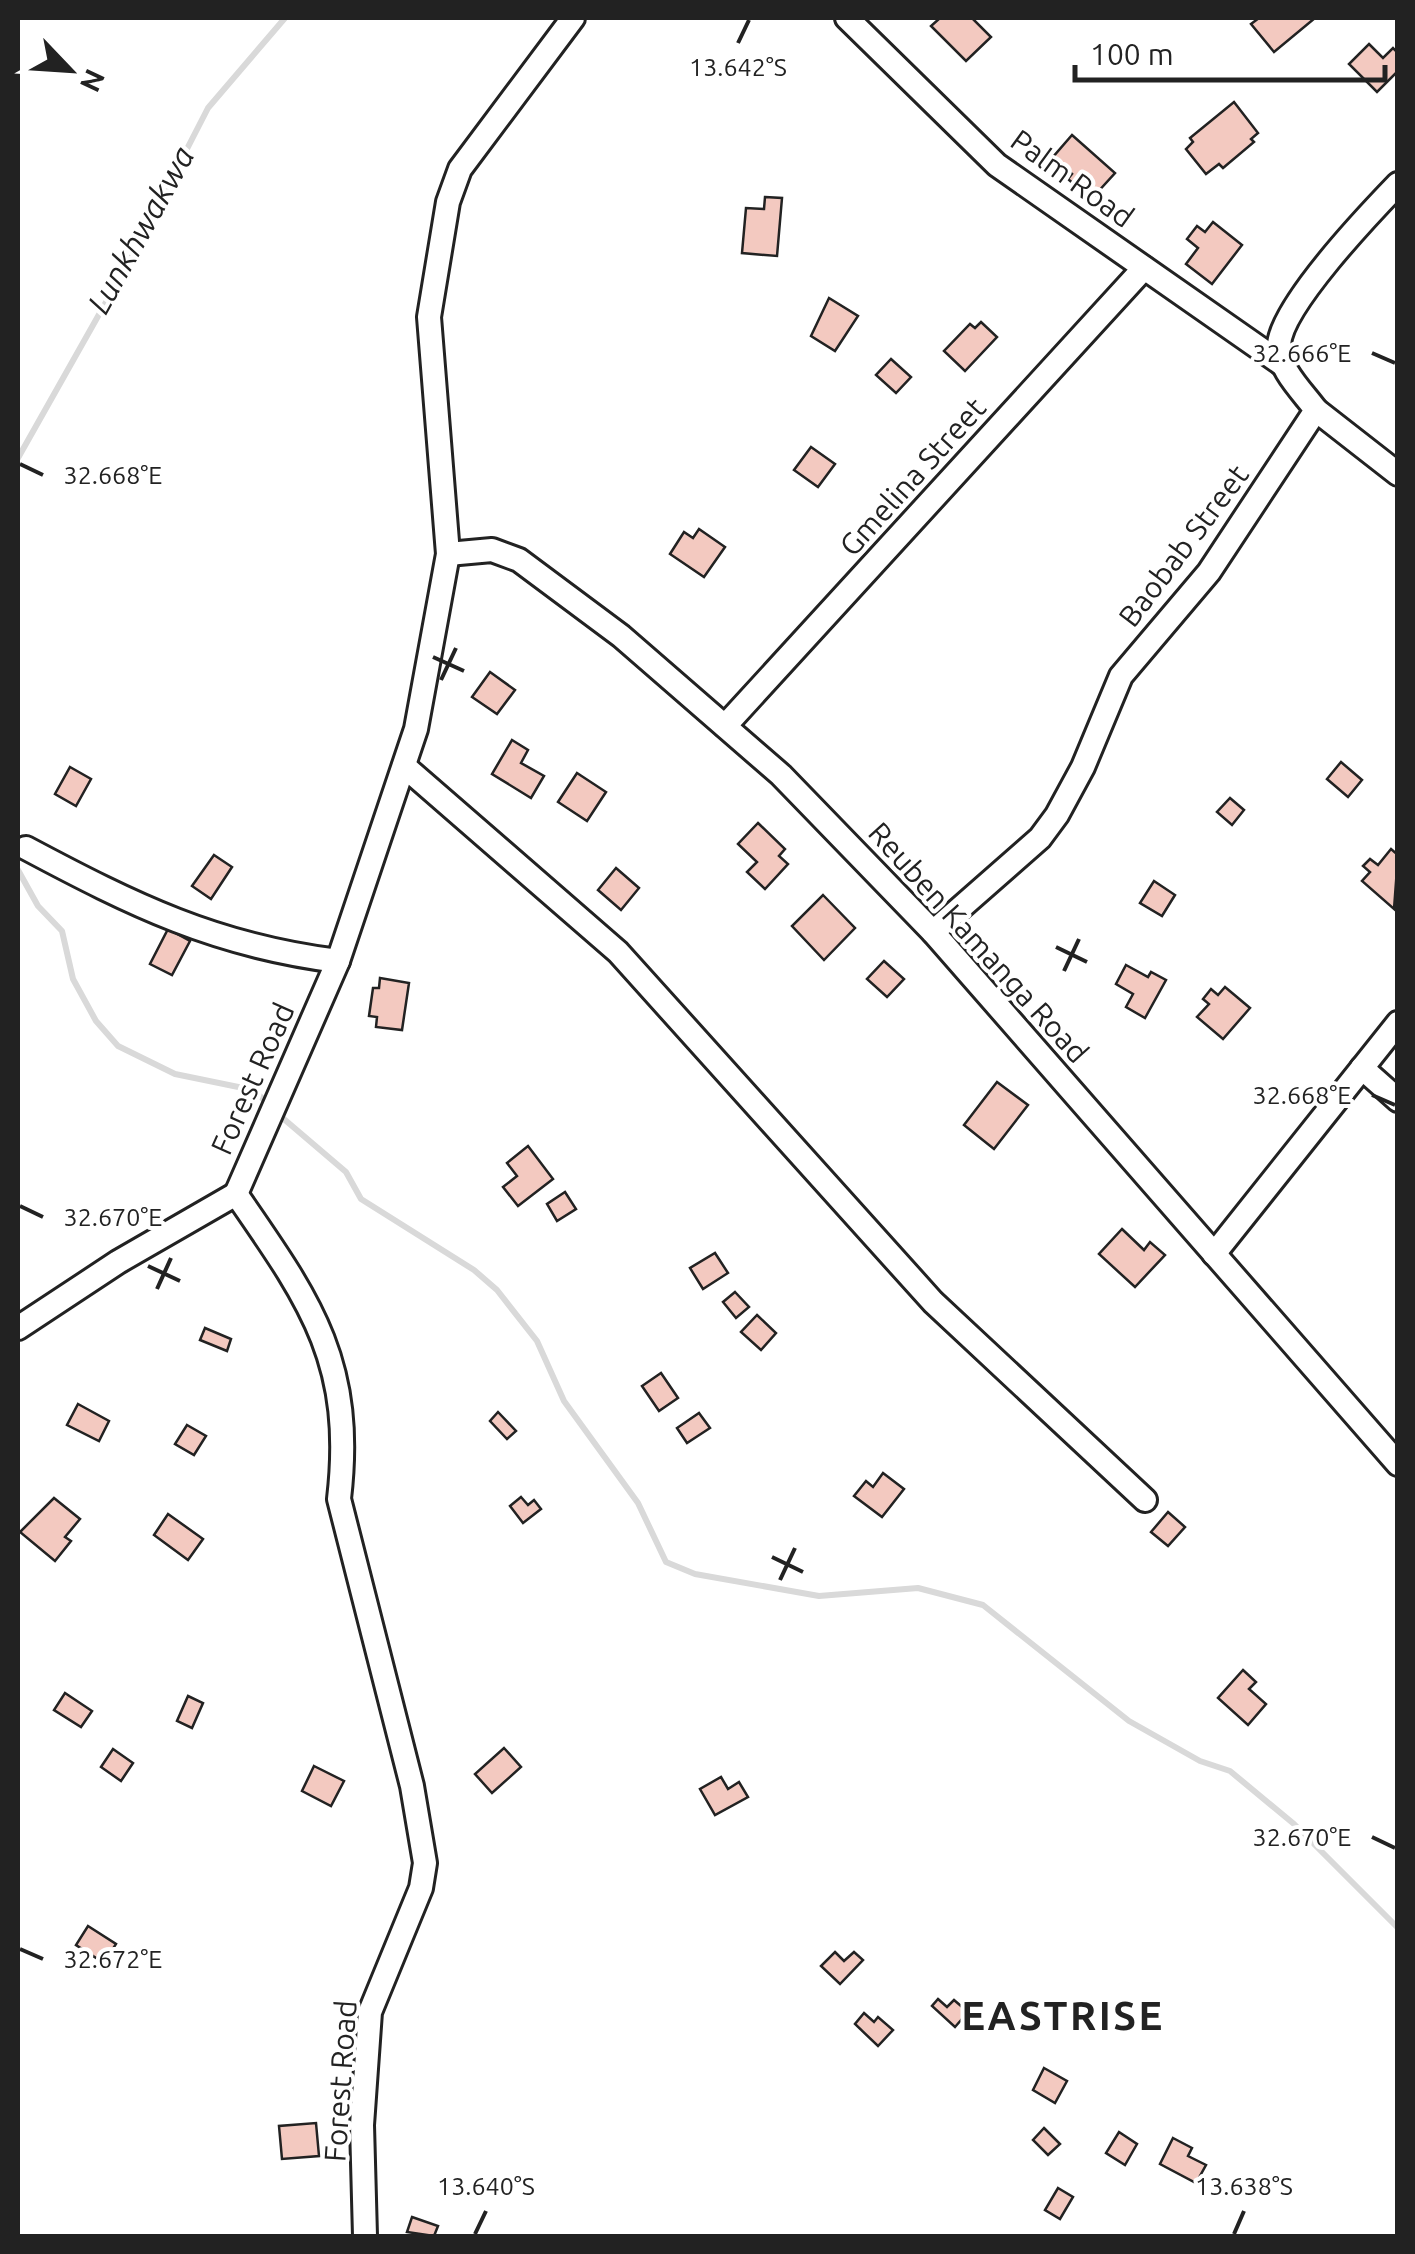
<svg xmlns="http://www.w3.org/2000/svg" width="1415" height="2254" viewBox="0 0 1415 2254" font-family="Ubuntu,sans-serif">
<rect width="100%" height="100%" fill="#fff"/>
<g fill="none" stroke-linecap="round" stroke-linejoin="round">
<!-- stream -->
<g stroke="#d9d9d9" stroke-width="6">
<path d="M 18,458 L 132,256 L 208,108 L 285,18"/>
<path d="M 18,870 L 38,906 L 62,931 L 73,979 L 96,1021 L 118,1046 L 175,1074 L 253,1090 L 270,1105"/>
<path d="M 278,1114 L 346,1172 L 361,1199 L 474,1270 L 497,1290 L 537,1341 L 564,1401 L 638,1503 L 666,1562 L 695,1574 L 819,1596 L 918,1588 L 983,1605 L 1129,1721 L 1200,1761 L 1230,1771 L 1294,1824 L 1398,1928"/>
</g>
</g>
<!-- building -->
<g fill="#f3c9c0" stroke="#222" stroke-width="2.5">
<path d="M 940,18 L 972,18 L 991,37 L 966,61 L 931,26 Z"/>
<path d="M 1259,18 L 1315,18 L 1274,52 L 1251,24 Z"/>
<path d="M 1369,44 L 1383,58 L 1393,48 L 1398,53 L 1398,71 L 1377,92 L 1349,64 Z"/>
<path d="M 1234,102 L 1258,133 L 1251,139 L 1254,142 L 1223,168 L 1219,164 L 1206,174 L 1186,149 L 1193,142 L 1190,138 Z"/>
<path d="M 1072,135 L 1115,173 L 1095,195 L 1088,188 L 1084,193 L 1068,179 L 1072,174 L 1053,157 Z"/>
<path d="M 765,197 L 782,198 L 777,256 L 742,253 L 746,208 L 764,209 Z"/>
<path d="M 1213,222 L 1242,245 L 1212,284 L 1186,264 L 1198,248 L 1187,239 L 1197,226 L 1205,232 Z"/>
<path d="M 829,298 L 858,316 L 835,351 L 811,336 Z"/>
<path d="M 981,322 L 997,337 L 965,371 L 944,351 L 970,324 L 975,328 Z"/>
<path d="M 891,359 L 911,377 L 896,393 L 876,375 Z"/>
<path d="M 811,447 L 835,464 L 818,487 L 794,470 Z"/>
<path d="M 699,529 L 725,547 L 704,577 L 670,554 L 684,532 L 693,538 Z"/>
<path d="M 490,672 L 515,690 L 497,714 L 472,697 Z"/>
<path d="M 512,740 L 528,750 L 521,763 L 544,776 L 531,798 L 492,774 Z"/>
<path d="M 1341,762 L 1362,780 L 1348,797 L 1327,779 Z"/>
<path d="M 70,767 L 91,779 L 76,806 L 55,794 Z"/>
<path d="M 577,773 L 606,792 L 587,821 L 558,802 Z"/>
<path d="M 1230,798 L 1244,810 L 1232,825 L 1217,812 Z"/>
<path d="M 758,823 L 785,849 L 779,856 L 788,864 L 765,889 L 747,872 L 757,862 L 738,844 Z"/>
<path d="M 1391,849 L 1398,855 L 1394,909 L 1362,881 L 1370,872 L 1363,866 L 1370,859 L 1378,865 Z"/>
<path d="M 214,855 L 232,867 L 211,899 L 192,886 Z"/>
<path d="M 616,868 L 639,888 L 621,910 L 598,890 Z"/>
<path d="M 1154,881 L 1175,895 L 1162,916 L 1140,903 Z"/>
<path d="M 823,895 L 855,928 L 824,960 L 792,926 Z"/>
<path d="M 168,929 L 190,941 L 172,975 L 150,964 Z"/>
<path d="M 884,961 L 904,979 L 887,997 L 867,979 Z"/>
<path d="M 1126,965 L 1148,977 L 1151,972 L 1166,980 L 1145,1018 L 1126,1007 L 1133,994 L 1116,984 Z"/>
<path d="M 380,978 L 409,983 L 402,1030 L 376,1027 L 377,1017 L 369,1016 L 373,988 L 379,988 Z"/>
<path d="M 1225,987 L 1250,1008 L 1223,1039 L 1197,1017 L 1209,1004 L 1203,999 L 1211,989 L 1218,995 Z"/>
<path d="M 997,1082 L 1028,1105 L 994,1149 L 964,1125 Z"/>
<path d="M 528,1146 L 553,1179 L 518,1206 L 503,1187 L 517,1176 L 507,1163 Z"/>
<path d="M 565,1192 L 576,1209 L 557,1221 L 547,1204 Z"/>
<path d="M 1122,1229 L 1144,1250 L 1150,1242 L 1165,1255 L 1135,1287 L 1099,1254 Z"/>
<path d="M 715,1253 L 728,1273 L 703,1289 L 690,1268 Z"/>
<path d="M 735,1292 L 749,1307 L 736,1318 L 723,1302 Z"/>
<path d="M 757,1315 L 776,1333 L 761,1350 L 741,1332 Z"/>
<path d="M 205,1328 L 231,1339 L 227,1351 L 200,1340 Z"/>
<path d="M 661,1373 L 678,1398 L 659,1411 L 642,1386 Z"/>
<path d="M 78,1404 L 109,1421 L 99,1441 L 67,1425 Z"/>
<path d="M 498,1412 L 516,1431 L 507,1439 L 490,1421 Z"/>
<path d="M 699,1413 L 710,1428 L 687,1443 L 677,1428 Z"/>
<path d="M 187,1425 L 206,1436 L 194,1455 L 175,1444 Z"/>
<path d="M 883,1473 L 904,1489 L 882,1517 L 854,1496 L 866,1481 L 873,1487 Z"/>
<path d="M 521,1497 L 528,1505 L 534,1500 L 541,1509 L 523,1523 L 510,1506 Z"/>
<path d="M 54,1498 L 80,1519 L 65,1537 L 71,1541 L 55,1561 L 20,1532 Z"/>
<path d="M 1168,1512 L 1185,1527 L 1168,1546 L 1151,1532 Z"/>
<path d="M 168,1514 L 203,1539 L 188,1560 L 154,1535 Z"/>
<path d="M 1243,1670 L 1256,1682 L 1249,1689 L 1266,1704 L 1248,1725 L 1218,1698 Z"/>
<path d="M 65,1693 L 92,1711 L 81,1727 L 54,1710 Z"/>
<path d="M 188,1696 L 203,1703 L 192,1728 L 177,1721 Z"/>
<path d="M 504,1748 L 521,1767 L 492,1793 L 475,1774 Z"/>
<path d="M 113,1749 L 133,1763 L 121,1781 L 101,1767 Z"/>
<path d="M 314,1766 L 344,1781 L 331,1806 L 302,1791 Z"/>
<path d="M 721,1777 L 728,1789 L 739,1782 L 748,1797 L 715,1815 L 700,1789 Z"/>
<path d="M 88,1926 L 116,1944 L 104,1963 L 76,1945 Z"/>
<path d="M 835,1952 L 844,1961 L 854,1952 L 863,1960 L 840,1984 L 821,1966 Z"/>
<path d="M 938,1999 L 947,2007 L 954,2000 L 968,2012 L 955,2027 L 932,2006 Z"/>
<path d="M 864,2013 L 874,2022 L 878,2017 L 893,2030 L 878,2046 L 855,2024 Z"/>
<path d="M 1044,2068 L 1067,2081 L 1055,2103 L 1033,2090 Z"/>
<path d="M 316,2123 L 319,2156 L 282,2159 L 279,2126 Z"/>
<path d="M 1044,2128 L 1060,2144 L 1048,2155 L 1033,2140 Z"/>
<path d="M 1119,2132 L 1137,2144 L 1125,2165 L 1106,2153 Z"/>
<path d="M 1173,2138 L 1192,2148 L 1188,2156 L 1206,2165 L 1196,2183 L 1160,2164 Z"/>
<path d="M 1058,2188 L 1073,2197 L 1060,2219 L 1045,2210 Z"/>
<path d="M 412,2217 L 438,2226 L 434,2236 L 407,2232 Z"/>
</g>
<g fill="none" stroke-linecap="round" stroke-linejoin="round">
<!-- minor casing -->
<g stroke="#222" stroke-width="28">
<g id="minor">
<path d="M 847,18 L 997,165 L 1282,364"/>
<path d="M 1316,410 L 1398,474"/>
<path d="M 448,554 L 492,550 L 519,560 L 621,636 L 781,775 L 933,932 L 1398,1464"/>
<path d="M 725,726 L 1144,268"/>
<path d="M 404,766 L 618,952 L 933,1302 L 1145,1500"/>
<path d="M 26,848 C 133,905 216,946 338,961"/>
<path d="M 933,932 L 1040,838 L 1057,815 L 1083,767 L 1121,676 L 1209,572 L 1316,410 C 1303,392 1278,369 1279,345 C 1281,306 1370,213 1398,184"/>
<path d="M 1362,1068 L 1398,1100"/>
<path d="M 236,1194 L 338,961 L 416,729 L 448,554 L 429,317 L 448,202 L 460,169 L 573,18"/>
<path d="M 236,1194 C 310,1301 355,1362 339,1499 L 412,1786 L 425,1863 L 421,1888 L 370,2012 L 362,2125 L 365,2236"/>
<path d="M 1214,1254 L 1398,1023"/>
<path d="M 18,1328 L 118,1262 L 236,1194"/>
</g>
</g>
<!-- minor -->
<use href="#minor" stroke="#fff" stroke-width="22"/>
</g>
<!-- ticks -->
<path fill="none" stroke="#222" stroke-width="4" d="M 738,43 L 749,20M 1372,353 L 1395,363M 20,464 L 43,475M 433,657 L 464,671M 441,680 L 456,648M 1056,947 L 1087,962M 1064,971 L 1079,939M 1372,1095 L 1395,1105M 20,1206 L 43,1217M 148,1266 L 180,1281M 157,1289 L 171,1258M 772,1557 L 803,1572M 780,1580 L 795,1548M 1372,1837 L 1395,1848M 20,1949 L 43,1959M 475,2234 L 486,2211M 1234,2234 L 1244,2211"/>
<g text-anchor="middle" stroke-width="8" stroke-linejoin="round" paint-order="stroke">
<!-- street labels -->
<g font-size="30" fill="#222" stroke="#fff">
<text transform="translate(1072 179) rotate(36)" y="10">Palm Road</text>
<text transform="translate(913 477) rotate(-48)" y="10">Gmelina Street</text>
<text transform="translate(1184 546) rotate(-53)" y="10">Baobab Street</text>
<text transform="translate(978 943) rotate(48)" y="10">Reuben Kamanga Road</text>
<text transform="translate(253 1079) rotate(-66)" y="10">Forest Road</text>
<text transform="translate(341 2081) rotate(-86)" y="10">Forest Road</text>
</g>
<!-- water labels -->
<g font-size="32" font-style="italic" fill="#222" stroke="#fff">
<text transform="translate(141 230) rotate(-61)" y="11">Lunkhwakwa</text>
</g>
<!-- district labels -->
<g font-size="40" font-weight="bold" letter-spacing="2.5" fill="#222" stroke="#fff">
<text x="1063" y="2030">EASTRISE</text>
</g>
</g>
<g font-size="25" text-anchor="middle" fill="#222" stroke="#fff" stroke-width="8" stroke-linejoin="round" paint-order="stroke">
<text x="738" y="76">13.642°S</text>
<text x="1302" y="362">32.666°E</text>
<text x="113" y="484">32.668°E</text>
<text x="1302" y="1104">32.668°E</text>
<text x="113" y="1226">32.670°E</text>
<text x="1302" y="1846">32.670°E</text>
<text x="113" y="1968">32.672°E</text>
<text x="486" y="2195">13.640°S</text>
<text x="1244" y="2195">13.638°S</text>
</g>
<!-- border -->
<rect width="1415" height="2254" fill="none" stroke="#222222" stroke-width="40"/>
<!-- north arrow -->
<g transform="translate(70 70) rotate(115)" stroke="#ffffff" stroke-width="8" paint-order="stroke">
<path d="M0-8L18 38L0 25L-18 38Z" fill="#222222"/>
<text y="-15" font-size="28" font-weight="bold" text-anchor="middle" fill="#222222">N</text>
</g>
<!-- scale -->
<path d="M1075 65v15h310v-15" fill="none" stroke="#222222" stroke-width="5"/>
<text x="1090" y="65" font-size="30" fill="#222222" stroke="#ffffff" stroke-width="8" paint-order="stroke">100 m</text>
</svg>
